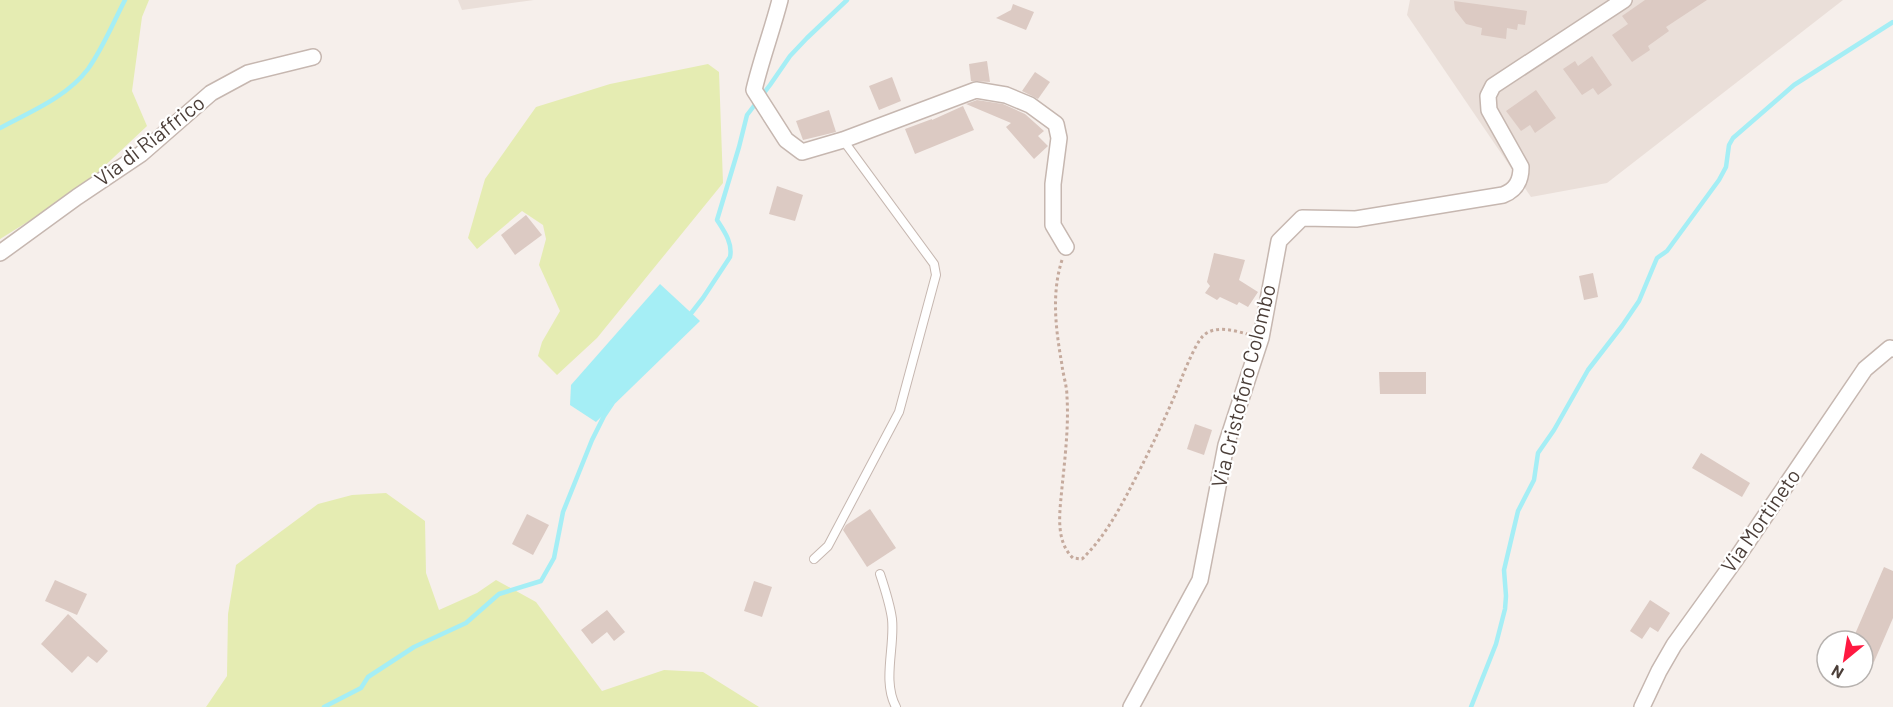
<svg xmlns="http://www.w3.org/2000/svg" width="1893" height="707" viewBox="0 0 1893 707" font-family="Barlow,sans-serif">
<rect width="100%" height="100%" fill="#f6efeb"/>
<!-- residential -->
<g fill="#eadfd9">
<path d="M 458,0 L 534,0 L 462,10 Z"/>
<path d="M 1410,0 L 1843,0 L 1607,183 L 1531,197 L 1407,15 Z"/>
</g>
<!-- green -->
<g fill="#e5ecb2">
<path d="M 0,0 L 149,0 L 142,17 L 132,91 L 147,126 L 79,190 L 0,239 Z"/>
<path d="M 708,64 L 719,72 L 723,183 L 597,338 L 557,375 L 538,356 L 542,342 L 560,311 L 539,265 L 546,239 L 543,225 L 522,211 L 477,249 L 468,238 L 485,179 L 536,107 L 610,84 Z"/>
<path d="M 386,493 L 425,521 L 426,573 L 439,610 L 477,593 L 496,580 L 536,602 L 602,691 L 664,670 L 703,672 L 759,707 L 206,707 L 227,676 L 228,614 L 236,565 L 318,504 L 352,495 Z"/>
</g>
<!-- water -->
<path fill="#a5eef5" d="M 660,284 L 700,321 L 596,422 L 570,405 L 571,385 Z"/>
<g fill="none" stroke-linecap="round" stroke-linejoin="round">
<!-- stream -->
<g stroke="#a5eef5" stroke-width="4.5">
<path d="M 0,128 C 30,112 67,97 88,69 C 103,48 113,23 125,0"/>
<path d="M 689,316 L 703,298 L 730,257 C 733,243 724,231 717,220 L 739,147 L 747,115 L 770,85 L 790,56 L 807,38 L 847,0"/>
<path d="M 324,707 L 361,688 L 368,677 L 414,647 L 466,623 L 499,594 L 541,581 L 554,558 L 563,512 L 592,440 L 604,416 L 612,404"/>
<path d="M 1471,707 L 1496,644 L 1505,609 L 1506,596 L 1504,570 L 1518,511 L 1534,480 L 1538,453 L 1554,430 L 1588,370 L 1622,326 L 1639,301 L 1657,258 L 1667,251 L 1719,180 L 1726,167 L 1729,145 L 1733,138 L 1794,85 L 1893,22"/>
</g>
</g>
<!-- building -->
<g fill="#dccac3">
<path d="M 1645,0 L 1707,0 L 1666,27 L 1669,31 L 1648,46 L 1650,50 L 1632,62 L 1612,35 L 1628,24 L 1622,16 Z"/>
<path d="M 1454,1 L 1527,11 L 1525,25 L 1518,24 L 1517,30 L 1507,28 L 1506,39 L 1481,35 L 1482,28 L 1466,24 L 1455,10 Z"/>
<path d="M 1013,4 L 1034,12 L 1026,30 L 996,18 L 1011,10 Z"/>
<path d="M 1592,56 L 1612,85 L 1598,95 L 1593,88 L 1582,95 L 1563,69 L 1575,61 L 1578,66 Z"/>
<path d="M 987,61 L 990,82 L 971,81 L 969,64 Z"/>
<path d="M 1035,72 L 1050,82 L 1038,99 L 1022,91 Z"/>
<path d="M 892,77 L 901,101 L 879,110 L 869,86 Z"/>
<path d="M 1536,90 L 1556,118 L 1535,133 L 1530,125 L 1521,131 L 1506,111 Z"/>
<path d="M 977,100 L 1003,104 L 1025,114 L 1044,131 L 1038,136 L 1048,146 L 1034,159 L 1006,127 L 1011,123 L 966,104 Z"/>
<path d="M 963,106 L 974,130 L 915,154 L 905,129 L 932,119 L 932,120 Z"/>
<path d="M 829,110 L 836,132 L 803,140 L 796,121 Z"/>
<path d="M 777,186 L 803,195 L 795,221 L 769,214 Z"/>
<path d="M 526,215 L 542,235 L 515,255 L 501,235 Z"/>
<path d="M 1214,253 L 1245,260 L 1239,280 L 1258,292 L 1248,307 L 1239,302 L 1237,305 L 1220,297 L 1217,300 L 1205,293 L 1210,286 L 1207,282 Z"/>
<path d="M 1593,273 L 1598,297 L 1584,300 L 1579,276 Z"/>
<path d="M 1379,372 L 1426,372 L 1426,394 L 1380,394 Z"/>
<path d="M 1195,424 L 1212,430 L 1204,455 L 1187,449 Z"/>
<path d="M 1701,453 L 1750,483 L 1742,497 L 1692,468 Z"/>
<path d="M 870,509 L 896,548 L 867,567 L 843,530 L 846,525 Z"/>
<path d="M 527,514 L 549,525 L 533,555 L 512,544 Z"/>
<path d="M 1884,567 L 1893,571 L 1893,618 L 1874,662 L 1863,657 L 1863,641 L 1852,641 Z"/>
<path d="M 55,580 L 87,594 L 77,615 L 45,601 Z"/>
<path d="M 754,581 L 772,587 L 762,617 L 744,611 Z"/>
<path d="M 1650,600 L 1670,613 L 1658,632 L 1650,627 L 1642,639 L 1630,631 Z"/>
<path d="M 607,610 L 625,632 L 614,641 L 607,632 L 592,644 L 581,630 Z"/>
<path d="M 68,614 L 108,651 L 97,663 L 88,656 L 72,673 L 41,644 Z"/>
</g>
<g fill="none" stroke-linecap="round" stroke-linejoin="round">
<!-- lane casing -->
<g stroke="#c6b7b0" stroke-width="10">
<g id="lane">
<path d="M 814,559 L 828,546 L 899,412 L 936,275 L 934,264 L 843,140"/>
<path d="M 880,574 C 885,589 890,604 892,619 C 895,647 882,681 896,707"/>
</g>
</g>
<!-- street casing -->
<g stroke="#c6b7b0" stroke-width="18">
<g id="street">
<path d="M 780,0 C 772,31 761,60 754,90 L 786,140 L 802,152 L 843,140 L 976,90 L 1006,95 L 1030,105 L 1056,124 L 1059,138 L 1053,184 L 1053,225 L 1066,247"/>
<path d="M 0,253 L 77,197 L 141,154 L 211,93 L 248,73 L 313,57"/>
<path d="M 1131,707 L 1200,580 L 1226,445 L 1261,338 L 1279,241 L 1302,218 L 1356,219 L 1503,195 C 1516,190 1521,181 1521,167 L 1489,110 L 1488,96 L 1493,86 L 1624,0"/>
<path d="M 1642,707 L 1659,671 L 1674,645 L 1736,559 L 1865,369 L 1890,348 L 1893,349"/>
</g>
</g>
<!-- path -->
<path stroke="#c5aa9d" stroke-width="3" stroke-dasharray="3 3" stroke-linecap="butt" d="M 1062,260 C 1051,294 1056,331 1062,365 C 1063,375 1067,386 1067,397 C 1069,430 1064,465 1061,498 C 1059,518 1057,543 1073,558 L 1082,559 C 1104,538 1119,510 1133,483 C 1148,454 1162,425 1175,395 C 1180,382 1194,345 1203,336 C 1214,325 1233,330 1247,334"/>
<!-- lane -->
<use href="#lane" stroke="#fff" stroke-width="8"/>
<!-- street -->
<use href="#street" stroke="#fff" stroke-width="15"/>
</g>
<g text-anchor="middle" stroke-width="4.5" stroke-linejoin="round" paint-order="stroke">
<!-- street labels -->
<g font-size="21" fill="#4b3e38" stroke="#fff">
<text transform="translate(150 141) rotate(-38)" y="7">Via di Riaffrico</text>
<text transform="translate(1244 386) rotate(-76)" y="7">Via Cristoforo Colombo</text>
<text transform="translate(1761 521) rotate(-55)" y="7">Via Mortineto</text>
</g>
</g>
<!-- north arrow -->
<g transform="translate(1845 659) rotate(210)"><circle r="28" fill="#ffffff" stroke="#b7b2af" stroke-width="1.5"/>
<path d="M0-4.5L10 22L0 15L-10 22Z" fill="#ff1941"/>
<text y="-9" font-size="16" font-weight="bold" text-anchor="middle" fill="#4b3e38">N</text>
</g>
</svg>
